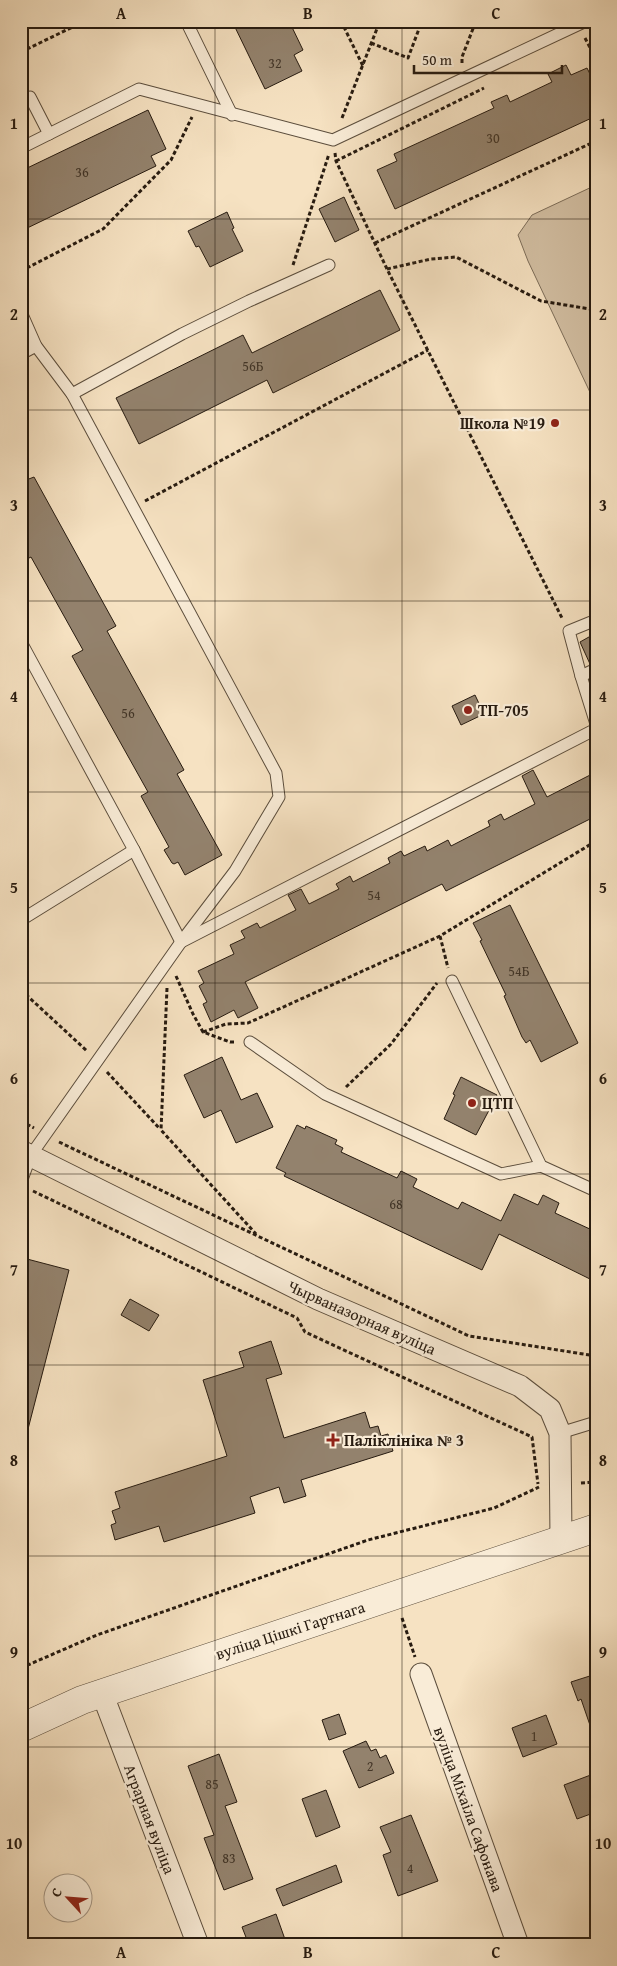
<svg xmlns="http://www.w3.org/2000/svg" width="617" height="1966" viewBox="0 0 617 1966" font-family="'Gentium Book Plus',serif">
<rect width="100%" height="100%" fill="#f6e2c2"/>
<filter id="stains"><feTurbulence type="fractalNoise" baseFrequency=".004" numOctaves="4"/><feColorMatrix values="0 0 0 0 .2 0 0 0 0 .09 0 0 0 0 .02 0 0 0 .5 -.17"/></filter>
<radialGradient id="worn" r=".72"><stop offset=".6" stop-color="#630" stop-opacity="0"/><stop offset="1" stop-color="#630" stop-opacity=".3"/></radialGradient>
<!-- green -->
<path fill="#d3c0a4" stroke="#7d6e5a" d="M 596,185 L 596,405 L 528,261 L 518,235 L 532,215 Z"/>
<!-- building -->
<g fill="#93826d" stroke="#271b10">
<path d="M 232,21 L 289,21 L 303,50 L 294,55 L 302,71 L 265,89 Z"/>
<path d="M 566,65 L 571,75 L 587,68 L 596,86 L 596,116 L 395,209 L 377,170 L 397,161 L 394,154 L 494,108 L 491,102 L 507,95 L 510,102 L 552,82 L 548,74 Z"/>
<path d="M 148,110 L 166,149 L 151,156 L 156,166 L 21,231 L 21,171 Z"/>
<path d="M 344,197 L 359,230 L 335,242 L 319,209 Z"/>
<path d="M 227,212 L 234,228 L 232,229 L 243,251 L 210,267 L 199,246 L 196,247 L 188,231 Z"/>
<path d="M 380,290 L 400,330 L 273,393 L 267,380 L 139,444 L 116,398 L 243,335 L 252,353 Z"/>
<path d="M 34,477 L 116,626 L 107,631 L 184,770 L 177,774 L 222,855 L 185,875 L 178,862 L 174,864 L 172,863 L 164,850 L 169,847 L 141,796 L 148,792 L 72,656 L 83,650 L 31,557 L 21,562 L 21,482 Z"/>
<path d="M 596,633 L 596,662 L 590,664 L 580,642 Z"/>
<path d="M 475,695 L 484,714 L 461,725 L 452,706 Z"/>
<path d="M 533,770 L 547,797 L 596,772 L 596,816 L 446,891 L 442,884 L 245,982 L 258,1008 L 238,1018 L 234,1010 L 211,1022 L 203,1004 L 207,1002 L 199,986 L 204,983 L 198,971 L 234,954 L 230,945 L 245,938 L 241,931 L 257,923 L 260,928 L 296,910 L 288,895 L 301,889 L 309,904 L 339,889 L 336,884 L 350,876 L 353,882 L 390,863 L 388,858 L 401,851 L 404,856 L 425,846 L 427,851 L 448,840 L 451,846 L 490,826 L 488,821 L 501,814 L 504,820 L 535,804 L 522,776 Z"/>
<path d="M 510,905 L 578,1043 L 541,1062 L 530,1040 L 526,1043 L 522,1037 L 504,996 L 506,995 L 480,941 L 482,940 L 473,923 Z"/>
<path d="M 222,1057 L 241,1100 L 257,1093 L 273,1127 L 236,1143 L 221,1110 L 204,1118 L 184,1075 Z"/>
<path d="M 461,1077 L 497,1095 L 476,1135 L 444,1119 L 455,1095 L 453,1094 Z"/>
<path d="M 297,1125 L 305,1129 L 306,1126 L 337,1140 L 335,1144 L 343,1148 L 341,1152 L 397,1178 L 401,1171 L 417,1179 L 413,1187 L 458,1209 L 462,1202 L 501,1221 L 514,1194 L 538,1205 L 543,1195 L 559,1203 L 555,1213 L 592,1230 L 590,1235 L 596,1238 L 596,1282 L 499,1234 L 482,1270 L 284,1176 L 286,1173 L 276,1168 Z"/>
<path d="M 27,1259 L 69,1270 L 27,1433 L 21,1433 L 21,1281 Z"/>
<path d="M 130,1299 L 159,1315 L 149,1331 L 121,1315 Z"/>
<path d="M 271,1341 L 282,1374 L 266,1379 L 284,1438 L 365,1412 L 370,1428 L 378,1426 L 381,1436 L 388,1434 L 393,1451 L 301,1480 L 306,1496 L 284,1503 L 279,1487 L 250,1497 L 255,1513 L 164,1542 L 159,1526 L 115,1540 L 111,1525 L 116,1523 L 112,1511 L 120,1508 L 115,1492 L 227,1456 L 203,1380 L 244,1367 L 239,1352 Z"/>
<path d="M 596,1674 L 596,1734 L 593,1734 L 581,1699 L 578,1701 L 571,1682 Z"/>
<path d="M 339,1714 L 346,1734 L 329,1740 L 322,1720 Z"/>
<path d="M 546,1715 L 557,1744 L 523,1757 L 512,1728 Z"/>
<path d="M 366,1741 L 371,1751 L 376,1749 L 380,1758 L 386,1755 L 394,1773 L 359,1788 L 343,1751 Z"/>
<path d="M 219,1754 L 237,1802 L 225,1806 L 253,1879 L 224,1890 L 204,1838 L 214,1835 L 188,1766 Z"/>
<path d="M 596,1773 L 596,1812 L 577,1819 L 564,1785 Z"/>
<path d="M 326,1790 L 340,1827 L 316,1837 L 302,1799 Z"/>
<path d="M 411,1815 L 438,1881 L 398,1896 L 383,1855 L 391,1852 L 380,1827 Z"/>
<path d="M 336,1865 L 342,1882 L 283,1906 L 276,1889 Z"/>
<path d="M 276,1914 L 287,1945 L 249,1945 L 242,1927 Z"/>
</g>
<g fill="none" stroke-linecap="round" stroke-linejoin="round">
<!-- service casing -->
<g stroke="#5b4d3c" stroke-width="13">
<g id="service">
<path d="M 186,21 L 232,115"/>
<path d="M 21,101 L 30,97 L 49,134"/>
<path d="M 21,148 L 139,89 L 333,140 L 586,21"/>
<path d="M 21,312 L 36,346 L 72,394 L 276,773 L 279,797 L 235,871 L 181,942 L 31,1155 L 21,1182"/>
<path d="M 21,354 L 36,346"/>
<path d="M 72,394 L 182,334 L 249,301 L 329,265"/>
<path d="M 21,642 L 134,850 L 181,942 L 596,729"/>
<path d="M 596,669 L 581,676 L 596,724"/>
<path d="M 581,676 L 569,631 L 596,620"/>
<path d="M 21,920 L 134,850"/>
<path d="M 452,981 L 541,1166 L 596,1191"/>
<path d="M 250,1042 L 325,1094 L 501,1174 L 541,1166"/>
<path d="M 560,1433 L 596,1422"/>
</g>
</g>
<!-- minor casing -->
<g stroke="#5b4d3c" stroke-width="23">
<g id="minor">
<path d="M 21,1151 L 318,1299 L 520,1386 L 550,1409 L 560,1433 L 561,1539"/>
<path d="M 421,1674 L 518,1945"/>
<path d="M 102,1693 L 198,1945"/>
</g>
</g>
<!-- tertiary casing -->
<g stroke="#5b4d3c" stroke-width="29">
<path id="tertiary" d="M 21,1728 L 82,1700 L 596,1528"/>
</g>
<!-- path -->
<g stroke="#271b10" stroke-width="3" stroke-dasharray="4 2.5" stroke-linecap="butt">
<path d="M 66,21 L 70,29"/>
<path d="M 341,21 L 363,66"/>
<path d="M 585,38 L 596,59"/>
<path d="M 371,43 L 408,58 L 422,21"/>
<path d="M 21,52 L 85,21"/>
<path d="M 462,63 L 462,57 L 476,21"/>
<path d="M 342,118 L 380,21"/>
<path d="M 335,153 L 336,161 L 387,269 L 562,618"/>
<path d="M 336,161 L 484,88"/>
<path d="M 375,243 L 596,141"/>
<path d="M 293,265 L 329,154"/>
<path d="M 387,269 L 431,259 L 456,257 L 541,301 L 596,310"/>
<path d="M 21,271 L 103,229 L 171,160 L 192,117"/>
<path d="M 145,501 L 428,350"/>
<path d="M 440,936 L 448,968"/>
<path d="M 176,976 L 193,1014 L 203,1032 L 230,1042 L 235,1042"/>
<path d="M 167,988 L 161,1130 L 256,1234"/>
<path d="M 21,990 L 87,1051"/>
<path d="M 203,1032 L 226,1024 L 248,1023 L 440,936 L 596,841"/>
<path d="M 107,1072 L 160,1129"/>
<path d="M 346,1087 L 391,1044 L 437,983"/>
<path d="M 21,1121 L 34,1128"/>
<path d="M 59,1142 L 469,1336 L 596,1356"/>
<path d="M 33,1191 L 297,1318 L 305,1332 L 532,1437 L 538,1484"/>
<path d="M 581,1483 L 596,1482"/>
<path d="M 402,1618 L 415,1657"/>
<path d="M 21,1668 L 97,1635 L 368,1540 L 494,1508 L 539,1487"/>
</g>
<!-- service -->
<use href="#service" stroke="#f9ecd7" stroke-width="11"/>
<!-- minor -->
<use href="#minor" stroke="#f9ecd7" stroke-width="21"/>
<!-- tertiary -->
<use href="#tertiary" stroke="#f9ecd7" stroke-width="28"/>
</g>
<!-- grid -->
<path fill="none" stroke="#271b10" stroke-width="1" stroke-opacity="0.55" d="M 215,21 L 215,1945M 402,21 L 402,1945M 21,219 L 596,219M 21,410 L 596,410M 21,601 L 596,601M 21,792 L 596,792M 21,983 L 596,983M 21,1174 L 596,1174M 21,1365 L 596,1365M 21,1556 L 596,1556M 21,1747 L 596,1747"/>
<!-- markers -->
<g fill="#8f2418" stroke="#f9ecd7" stroke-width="2">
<circle cx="555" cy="423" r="5"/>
<circle cx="468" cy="710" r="5"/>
<circle cx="472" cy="1103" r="5"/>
<path d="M330.5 1432.5h5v5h5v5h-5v5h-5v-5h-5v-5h5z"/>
</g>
<g text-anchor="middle" stroke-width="4.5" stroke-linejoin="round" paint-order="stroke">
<!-- number labels -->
<g font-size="14" fill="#423527">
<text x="275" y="68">32</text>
<text x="493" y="143">30</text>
<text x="82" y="177">36</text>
<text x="253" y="371">56Б</text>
<text x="128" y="718">56</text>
<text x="374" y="900">54</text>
<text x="519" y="976">54Б</text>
<text x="396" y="1209">68</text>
<text x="534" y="1741">1</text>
<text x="370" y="1771">2</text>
<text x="212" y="1789">85</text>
<text x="229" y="1863">83</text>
<text x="410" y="1873">4</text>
</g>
<!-- poi labels -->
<g font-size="16" font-weight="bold" fill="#271b10" stroke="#f9ecd7" text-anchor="start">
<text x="545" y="429" text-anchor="end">Школа №19</text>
<text x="478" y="716">ТП-705</text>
<text x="482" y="1109">ЦТП</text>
<text x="344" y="1446">Паліклініка № 3</text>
</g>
<!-- street labels -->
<g font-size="16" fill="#271b10" stroke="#f9ecd7">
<text transform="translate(362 1317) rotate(24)" y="6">Чырваназорная вуліца</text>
<text transform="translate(290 1630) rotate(-18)" y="6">вуліца Цішкі Гартнага</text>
<text transform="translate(469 1809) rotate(70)" y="6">вуліца Міхаіла Сафонава</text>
<text transform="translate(150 1819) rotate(69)" y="6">Аграрная вуліца</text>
</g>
</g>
<!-- margin -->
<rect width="617" height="1966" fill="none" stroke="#f6e2c2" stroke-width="55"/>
<!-- north arrow -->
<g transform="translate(68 1898) rotate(296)"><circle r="24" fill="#f9ecd7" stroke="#a59887"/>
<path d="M0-4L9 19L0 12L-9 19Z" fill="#8f2418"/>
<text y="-8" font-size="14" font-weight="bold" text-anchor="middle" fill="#271b10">С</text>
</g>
<!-- scale -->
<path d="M414 65v8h148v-8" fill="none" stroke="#271b10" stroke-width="2.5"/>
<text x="422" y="65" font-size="15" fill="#271b10" stroke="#f9ecd7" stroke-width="4" paint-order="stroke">50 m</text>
<rect x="28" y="28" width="562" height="1910" fill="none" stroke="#271b10" stroke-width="2"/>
<g font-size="16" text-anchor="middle" font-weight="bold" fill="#271b10">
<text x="121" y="19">A</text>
<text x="308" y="19">B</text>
<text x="496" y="19">C</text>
<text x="14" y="129">1</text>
<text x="603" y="129">1</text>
<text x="14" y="320">2</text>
<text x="603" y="320">2</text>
<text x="14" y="511">3</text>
<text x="603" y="511">3</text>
<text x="14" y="702">4</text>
<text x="603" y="702">4</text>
<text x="14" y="893">5</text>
<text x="603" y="893">5</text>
<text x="14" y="1084">6</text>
<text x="603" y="1084">6</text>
<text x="14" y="1275">7</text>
<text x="603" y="1275">7</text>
<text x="14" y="1466">8</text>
<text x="603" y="1466">8</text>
<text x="14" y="1658">9</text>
<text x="603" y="1658">9</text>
<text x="14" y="1849">10</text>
<text x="603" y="1849">10</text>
<text x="121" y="1958">A</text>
<text x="308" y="1958">B</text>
<text x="496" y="1958">C</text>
</g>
<rect width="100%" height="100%" filter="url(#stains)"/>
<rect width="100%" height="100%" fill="url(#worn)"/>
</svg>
